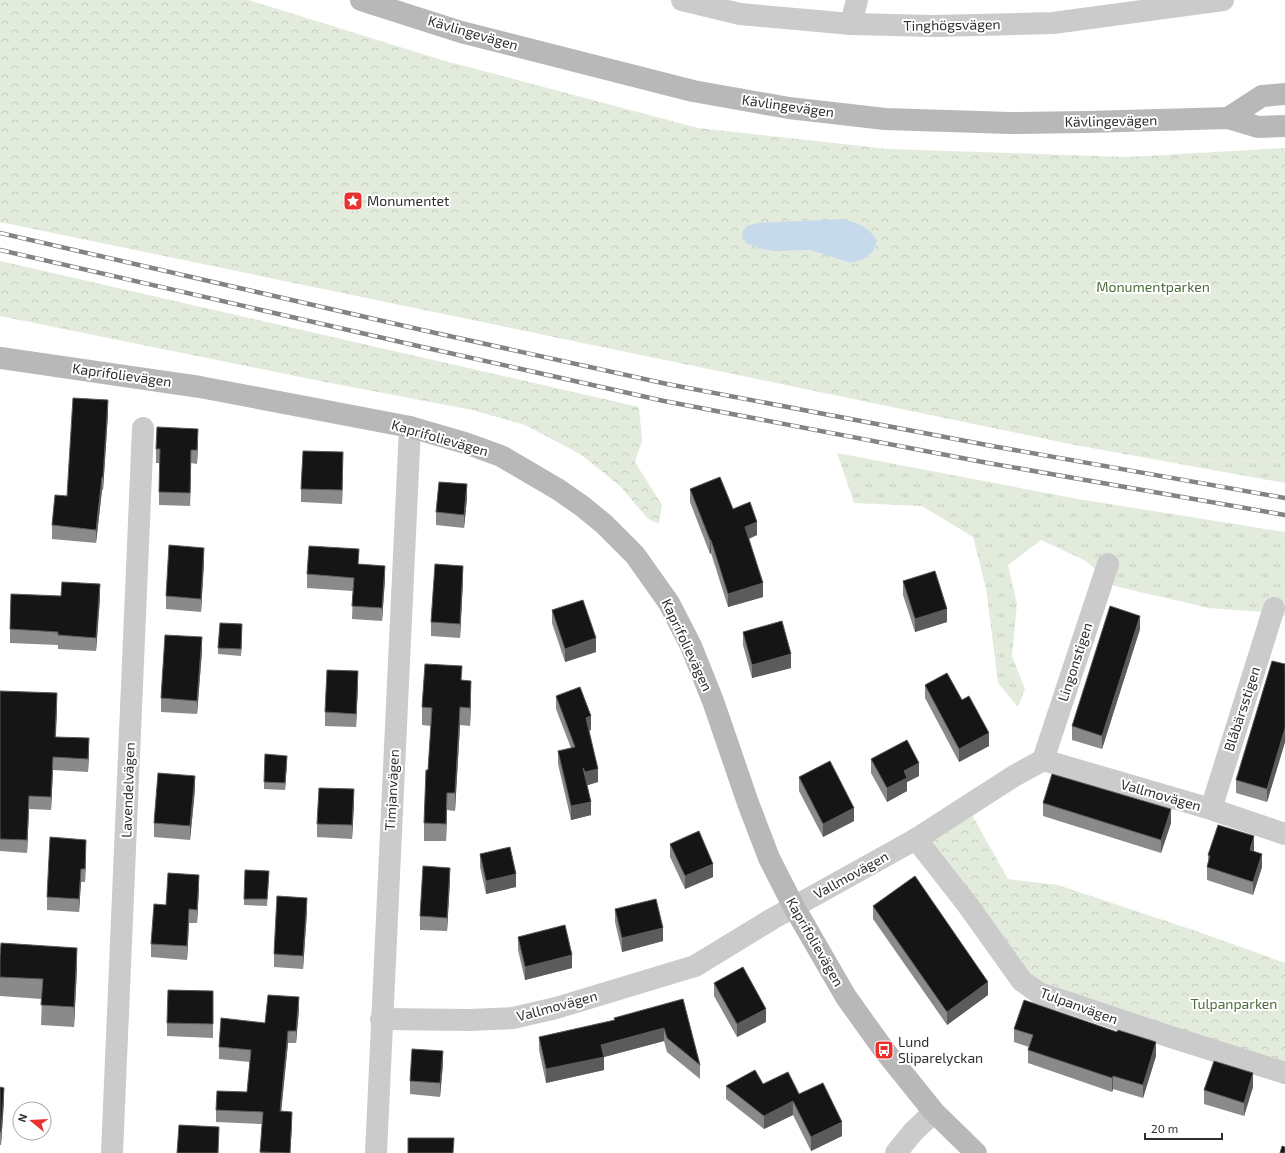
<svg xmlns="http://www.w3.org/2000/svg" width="1285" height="1153" viewBox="0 0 1285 1153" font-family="'Exo 2',sans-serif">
<defs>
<pattern id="grass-tufts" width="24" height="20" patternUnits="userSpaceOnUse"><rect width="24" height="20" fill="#e3ecdc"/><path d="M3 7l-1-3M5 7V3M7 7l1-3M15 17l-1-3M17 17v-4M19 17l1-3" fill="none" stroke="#c3cbbd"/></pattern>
<pattern id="forest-crowns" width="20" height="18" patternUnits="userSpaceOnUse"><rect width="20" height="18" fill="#e3ecdc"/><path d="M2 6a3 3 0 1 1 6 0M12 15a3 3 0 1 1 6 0" fill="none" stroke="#c3cbbd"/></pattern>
</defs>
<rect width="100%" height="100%" fill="#fff"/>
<!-- grass -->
<g fill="url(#grass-tufts)">
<path d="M 837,453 L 1078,499 L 1285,532 L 1285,616 L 1276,613 L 1209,608 L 1114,586 L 1086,561 L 1041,540 L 1008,565 L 1017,604 L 1012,656 L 1025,689 L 1018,707 L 998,683 L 986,588 L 973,537 L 922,506 L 854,503 Z"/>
<path d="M 1147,458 L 1269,461 L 1285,459 L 1285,483 Z"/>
</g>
<!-- forest -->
<g fill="url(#forest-crowns)">
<path d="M 0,0 L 248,0 L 442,60 L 698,128 L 888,149 L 1127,157 L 1285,148 L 1285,459 L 1269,461 L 1147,458 L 1075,445 L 0,222 Z"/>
<path d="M 0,261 L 639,407 L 642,441 L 635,462 L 662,505 L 659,524 L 648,519 L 620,486 L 580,454 L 525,425 L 472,410 L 320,381 L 0,316 Z"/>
<path d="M 967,806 L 1008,879 L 1058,885 L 1202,933 L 1285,963 L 1285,1073 L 1039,993 L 916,839 Z"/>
</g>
<!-- water -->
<path fill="#c7daec" d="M 842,219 C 860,224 866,225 877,240 L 874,250 L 864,259 L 851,263 L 810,250 L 774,251 L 758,248 L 746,243 L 742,236 L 743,230 L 747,226 L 759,223 Z"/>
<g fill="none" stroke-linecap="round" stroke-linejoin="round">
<!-- minor -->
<g stroke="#cbcbcb" stroke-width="22">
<path d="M 682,0 L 740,14 L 851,24 L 935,26 L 1053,23 L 1223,0"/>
<path d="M 851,24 L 857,0"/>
<path d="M 1043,760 L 1108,564"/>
<path d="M 1211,809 L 1274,608"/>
<path d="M 916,839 L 967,904 L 1022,981 L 1039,993 L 1171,1037 L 1285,1073"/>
<path d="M 381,1019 L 470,1020 L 513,1018 L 556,1008 L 695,966 L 772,919 L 916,839 L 1014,776 L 1043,760 L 1211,809 L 1285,834"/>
<path d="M 112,1153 L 143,428"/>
<path d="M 376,1153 L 410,427"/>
<path d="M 896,1153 L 913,1132 L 934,1112"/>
</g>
<!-- secondary -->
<g stroke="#b8b8b8" stroke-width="22">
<path d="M 361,0 L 461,32 L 693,91 L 789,108 L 885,119 L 1010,123 L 1088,122 L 1228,118 L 1258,127 L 1285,126"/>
<path d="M 1228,118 L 1262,96 L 1285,94"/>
<path d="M 0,358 L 200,387 L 410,427 L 465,443 L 501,456 L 559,490 L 582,506 L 604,524 L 635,555 L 669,603 L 691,646 L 713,701 L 748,803 L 769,858 L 794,907 L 846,997 L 884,1050 L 934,1112 L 976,1153"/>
</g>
<!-- rail casing -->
<g stroke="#838383" stroke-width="4.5">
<g id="rail">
<path d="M 0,233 L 422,330 L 667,384 L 992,446 L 1285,498"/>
<path d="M 0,250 L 418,346 L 664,401 L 988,463 L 1285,515"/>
</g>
</g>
<!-- rail -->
<use href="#rail" stroke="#fff" stroke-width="3" stroke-dasharray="9" stroke-linecap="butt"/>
</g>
<!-- wall -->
<g fill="#8a8a8a">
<path d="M 108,414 L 103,490 L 102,490 L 96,543 L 52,539 L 52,525 L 67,496 Z"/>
<path d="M 198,442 L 197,464 L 191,463 L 190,506 L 159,505 L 159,463 L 156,463 L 156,449 Z"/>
<path d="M 343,465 L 342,504 L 301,502 L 301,489 Z"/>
<path d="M 690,489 L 733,509 L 757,535 L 749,539 L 763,597 L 728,607 L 711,553 L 710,554 L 690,502 Z"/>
<path d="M 467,498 L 464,528 L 436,525 L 436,512 Z"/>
<path d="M 204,562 L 201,612 L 166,609 L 166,596 Z"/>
<path d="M 359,564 L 385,579 L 382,621 L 352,619 L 353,591 L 307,588 L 307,574 Z"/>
<path d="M 463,580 L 460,638 L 431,636 L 431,622 Z"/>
<path d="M 903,581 L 947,622 L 915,632 L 903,595 Z"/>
<path d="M 100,598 L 96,651 L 58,649 L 58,645 L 10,643 L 10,629 Z"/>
<path d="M 552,610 L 596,652 L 565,662 L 552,623 Z"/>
<path d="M 1140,629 L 1102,749 L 1072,740 L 1072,726 Z"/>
<path d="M 242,631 L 241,656 L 218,654 L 218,648 Z"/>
<path d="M 743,632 L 791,668 L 752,678 L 743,645 Z"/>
<path d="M 202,651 L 197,714 L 161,712 L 161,698 Z"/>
<path d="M 1285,664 L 1285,742 L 1267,802 L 1236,793 L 1236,780 Z"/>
<path d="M 462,681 L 471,699 L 470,726 L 460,725 L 455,811 L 447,810 L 446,841 L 424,841 L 424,823 L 428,770 L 431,726 L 422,725 L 422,707 Z"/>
<path d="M 358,685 L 356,727 L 325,726 L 325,712 Z"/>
<path d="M 925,685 L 962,700 L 989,746 L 959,762 L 925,698 Z"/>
<path d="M 0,691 L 57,706 L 56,737 L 89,751 L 88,772 L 53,770 L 51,810 L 29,809 L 27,853 L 0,851 Z"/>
<path d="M 556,696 L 591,730 L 589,730 L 598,782 L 587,785 L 591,815 L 571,820 L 558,764 L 558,751 L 571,748 L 556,709 Z"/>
<path d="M 871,759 L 919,776 L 907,782 L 907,791 L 887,802 L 871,773 Z"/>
<path d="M 287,762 L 285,790 L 264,789 L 264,782 Z"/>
<path d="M 799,777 L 854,821 L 823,837 L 799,791 Z"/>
<path d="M 195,789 L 190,840 L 154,837 L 154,823 Z"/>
<path d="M 354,803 L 352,839 L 317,837 L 317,824 Z"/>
<path d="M 1043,803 L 1171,823 L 1161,853 L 1043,816 Z"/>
<path d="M 670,844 L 713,877 L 685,889 L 670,857 Z"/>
<path d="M 1254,850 L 1254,851 L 1262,867 L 1253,895 L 1207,880 L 1207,867 L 1208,862 L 1208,855 Z"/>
<path d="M 86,853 L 85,882 L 81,882 L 79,912 L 47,910 L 47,897 Z"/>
<path d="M 480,854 L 516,887 L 486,894 L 480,867 Z"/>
<path d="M 269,878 L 267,906 L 244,905 L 244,899 Z"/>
<path d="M 450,881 L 447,931 L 420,930 L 420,916 Z"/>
<path d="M 199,888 L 197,923 L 189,923 L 187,960 L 151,957 L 151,944 L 166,905 Z"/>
<path d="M 873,906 L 988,995 L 947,1025 L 873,919 Z"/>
<path d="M 615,909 L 663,941 L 622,952 L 615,922 Z"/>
<path d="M 307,911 L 303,969 L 274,967 L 274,954 Z"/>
<path d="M 518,937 L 572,968 L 525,980 L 518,950 Z"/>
<path d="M 0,956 L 77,968 L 74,1027 L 41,1025 L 42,999 L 0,996 Z"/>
<path d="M 714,983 L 766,1022 L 737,1037 L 714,996 Z"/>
<path d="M 683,999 L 700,1065 L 700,1079 L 667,1052 L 664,1041 L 604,1057 L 604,1070 L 546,1083 L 539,1050 L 539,1037 L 614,1020 L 614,1018 Z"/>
<path d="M 213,1005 L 213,1038 L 167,1036 L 167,1023 Z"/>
<path d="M 299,1009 L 296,1043 L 288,1043 L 281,1111 L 292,1124 L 290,1153 L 260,1153 L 262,1124 L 216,1122 L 216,1110 L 247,1092 L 250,1062 L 219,1059 L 219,1047 Z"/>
<path d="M 1014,1029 L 1156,1056 L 1143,1098 L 1113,1089 L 1112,1092 L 1028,1063 L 1028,1050 L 1029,1047 L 1014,1042 Z"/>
<path d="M 443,1064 L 440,1097 L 410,1094 L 410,1081 Z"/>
<path d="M 763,1084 L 799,1094 L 842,1136 L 811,1151 L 793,1115 L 764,1129 L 726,1099 L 726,1086 Z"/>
<path d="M 0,1087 L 4,1101 L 1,1145 L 0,1145 Z"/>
<path d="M 1253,1087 L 1244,1116 L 1204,1104 L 1204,1090 Z"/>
</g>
<!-- shaded-wall -->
<g fill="#5b5b5b">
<path d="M 108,400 L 108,414 L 103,490 L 103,477 Z"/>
<path d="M 198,429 L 198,442 L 197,464 L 197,450 Z"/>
<path d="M 191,450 L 191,463 L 190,506 L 190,493 Z"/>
<path d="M 343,452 L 343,465 L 342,504 L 342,490 Z"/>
<path d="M 102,477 L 102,490 L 96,543 L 96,530 Z"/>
<path d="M 467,484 L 467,498 L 464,528 L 464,515 Z"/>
<path d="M 757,522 L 757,535 L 745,540 L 745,527 Z"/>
<path d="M 710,540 L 711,540 L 711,553 L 710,554 Z"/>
<path d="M 204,548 L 204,562 L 201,612 L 201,599 Z"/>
<path d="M 385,566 L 385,579 L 382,621 L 382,608 Z"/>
<path d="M 463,566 L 463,580 L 460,638 L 460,624 Z"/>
<path d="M 763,583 L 763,597 L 728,607 L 728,594 Z"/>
<path d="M 100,584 L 100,598 L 96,651 L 96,638 Z"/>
<path d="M 947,609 L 947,622 L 915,632 L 915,619 Z"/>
<path d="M 1140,616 L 1140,629 L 1102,749 L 1102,736 Z"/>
<path d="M 242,624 L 242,631 L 241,656 L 241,649 Z"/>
<path d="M 202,637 L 202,651 L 197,714 L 197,701 Z"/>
<path d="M 596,638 L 596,652 L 565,662 L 565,649 Z"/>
<path d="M 791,654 L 791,668 L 752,678 L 752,665 Z"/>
<path d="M 358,671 L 358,685 L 356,727 L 356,714 Z"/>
<path d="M 471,681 L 471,699 L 470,726 L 470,708 Z"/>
<path d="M 57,693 L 57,706 L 55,749 L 55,737 Z"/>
<path d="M 460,707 L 460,725 L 455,811 L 455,793 Z"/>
<path d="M 591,716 L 591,730 L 586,732 L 586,718 Z"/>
<path d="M 1285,728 L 1285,742 L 1267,802 L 1267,789 Z"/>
<path d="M 989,733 L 989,746 L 959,762 L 959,749 Z"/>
<path d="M 89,738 L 89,751 L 88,772 L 88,759 Z"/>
<path d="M 287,756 L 287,762 L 285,790 L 285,783 Z"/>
<path d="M 53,757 L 53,770 L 51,810 L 51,797 Z"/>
<path d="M 919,763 L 919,776 L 907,782 L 907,791 L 887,802 L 887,788 L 904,771 Z"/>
<path d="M 598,769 L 598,782 L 585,786 L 585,772 Z"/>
<path d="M 195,776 L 195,789 L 190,840 L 190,826 Z"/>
<path d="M 354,789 L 354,803 L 352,839 L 352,825 Z"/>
<path d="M 447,793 L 447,810 L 446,841 L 446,824 Z"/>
<path d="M 29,796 L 29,809 L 27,853 L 27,840 Z"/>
<path d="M 591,802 L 591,815 L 571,820 L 571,806 Z"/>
<path d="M 854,808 L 854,821 L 823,837 L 823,824 Z"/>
<path d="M 1171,809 L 1171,823 L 1161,853 L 1161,840 Z"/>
<path d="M 1254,836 L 1254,850 L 1250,863 L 1250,850 Z"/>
<path d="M 86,840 L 86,853 L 85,882 L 85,869 Z"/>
<path d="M 1262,854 L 1262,867 L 1253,895 L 1253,882 Z"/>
<path d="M 713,864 L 713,877 L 685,889 L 685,876 Z"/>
<path d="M 450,868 L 450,881 L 447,931 L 447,918 Z"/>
<path d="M 81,869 L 81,882 L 79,912 L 79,899 Z"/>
<path d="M 516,874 L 516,887 L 486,894 L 486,881 Z"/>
<path d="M 199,875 L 199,888 L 197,923 L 197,910 Z"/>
<path d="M 307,898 L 307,911 L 303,969 L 303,956 Z"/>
<path d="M 189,909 L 189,923 L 187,960 L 187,946 Z"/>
<path d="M 663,928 L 663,941 L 622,952 L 622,938 Z"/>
<path d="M 77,948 L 77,968 L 74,1027 L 74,1007 Z"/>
<path d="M 572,955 L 572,968 L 525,980 L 525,967 Z"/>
<path d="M 988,982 L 988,995 L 947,1025 L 947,1012 Z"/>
<path d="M 299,997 L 299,1009 L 296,1043 L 296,1031 Z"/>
<path d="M 766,1009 L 766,1022 L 737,1037 L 737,1024 Z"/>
<path d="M 664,1028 L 664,1041 L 604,1057 L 604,1070 L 546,1083 L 546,1069 L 601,1045 Z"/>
<path d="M 288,1031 L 288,1043 L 280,1123 L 280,1111 Z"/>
<path d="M 1156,1042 L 1156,1056 L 1143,1098 L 1143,1085 Z"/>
<path d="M 443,1051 L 443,1064 L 440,1097 L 440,1083 Z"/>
<path d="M 1253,1073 L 1253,1087 L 1244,1116 L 1244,1103 Z"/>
<path d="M 1113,1076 L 1113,1089 L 1112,1092 L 1112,1078 Z"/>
<path d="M 4,1088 L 4,1101 L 1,1145 L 1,1132 Z"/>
<path d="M 793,1101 L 793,1115 L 764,1129 L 764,1116 Z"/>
<path d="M 292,1112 L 292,1124 L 290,1153 Z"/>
<path d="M 842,1122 L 842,1136 L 811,1151 L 811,1137 Z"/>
</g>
<!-- building -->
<g fill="#151515" stroke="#5b5b5b">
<path d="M 73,398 L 108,400 L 103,477 L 102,477 L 96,530 L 52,525 L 55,495 L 67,496 Z"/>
<path d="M 157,427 L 198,429 L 197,450 L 191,450 L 190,493 L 159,492 L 160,449 L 156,449 Z"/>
<path d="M 303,451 L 343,452 L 342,490 L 301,489 Z"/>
<path d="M 720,477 L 733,509 L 750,502 L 757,522 L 745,527 L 763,583 L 728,594 L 711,540 L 710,540 L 690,489 Z"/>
<path d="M 439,482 L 467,484 L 464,515 L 436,512 Z"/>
<path d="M 169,545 L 204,548 L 201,599 L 166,596 Z"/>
<path d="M 309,546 L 359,549 L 358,564 L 385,566 L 382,608 L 352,606 L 354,578 L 307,574 Z"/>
<path d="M 435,564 L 463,566 L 460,624 L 431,622 Z"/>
<path d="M 935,571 L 947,609 L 915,619 L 903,581 Z"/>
<path d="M 62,582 L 100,584 L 96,638 L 58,635 L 58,632 L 10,629 L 11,594 L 61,596 Z"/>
<path d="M 583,600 L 596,638 L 565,649 L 552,610 Z"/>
<path d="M 1110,606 L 1140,616 L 1102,736 L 1072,726 Z"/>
<path d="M 782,621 L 791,654 L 752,665 L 743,632 Z"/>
<path d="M 220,623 L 242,624 L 241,649 L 218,648 Z"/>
<path d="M 165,635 L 202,637 L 197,701 L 161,698 Z"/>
<path d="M 1272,661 L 1285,664 L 1285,728 L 1267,789 L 1236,780 Z"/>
<path d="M 425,664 L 462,666 L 461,680 L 471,681 L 470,708 L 460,707 L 455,793 L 447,793 L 446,824 L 424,823 L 426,770 L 428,770 L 432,708 L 422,707 Z"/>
<path d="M 327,670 L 358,671 L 356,714 L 325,712 Z"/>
<path d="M 947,673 L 962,700 L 969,696 L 989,733 L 959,749 L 925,685 Z"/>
<path d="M 580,687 L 591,716 L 586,718 L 598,769 L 585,772 L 583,768 L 591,802 L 571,806 L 558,751 L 575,747 L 556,696 Z"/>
<path d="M 0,691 L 57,693 L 55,737 L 89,738 L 88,759 L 53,757 L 51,797 L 29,796 L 27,840 L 0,839 Z"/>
<path d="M 907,740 L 919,763 L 904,771 L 907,778 L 887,788 L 871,759 Z"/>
<path d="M 265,754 L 287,756 L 285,783 L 264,782 Z"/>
<path d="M 830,761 L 854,808 L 823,824 L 799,777 Z"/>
<path d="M 158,773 L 195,776 L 190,826 L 154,823 Z"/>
<path d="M 1052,774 L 1171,809 L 1161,840 L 1043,803 Z"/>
<path d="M 319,788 L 354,789 L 352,825 L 317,824 Z"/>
<path d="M 1218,825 L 1254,836 L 1250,850 L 1262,854 L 1253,882 L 1207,867 L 1210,856 L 1208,855 Z"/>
<path d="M 699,831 L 713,864 L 685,876 L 670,844 Z"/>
<path d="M 50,837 L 86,840 L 85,869 L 81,869 L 79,899 L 47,897 Z"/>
<path d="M 510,847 L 516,874 L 486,881 L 480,854 Z"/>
<path d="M 423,866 L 450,868 L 447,918 L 420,916 Z"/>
<path d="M 245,870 L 269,871 L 267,899 L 244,899 Z"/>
<path d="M 168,873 L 199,875 L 197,910 L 189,909 L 187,946 L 151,944 L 154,904 L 166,905 Z"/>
<path d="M 915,876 L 988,982 L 947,1012 L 873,906 Z"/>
<path d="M 277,896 L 307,898 L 303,956 L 274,954 Z"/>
<path d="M 656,899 L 663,928 L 622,938 L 615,909 Z"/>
<path d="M 565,925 L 572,955 L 525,967 L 518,937 Z"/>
<path d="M 1,943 L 77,948 L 74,1007 L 41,1005 L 43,979 L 0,977 L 0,956 Z"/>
<path d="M 743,967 L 766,1009 L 737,1024 L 714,983 Z"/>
<path d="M 168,990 L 213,991 L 213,1024 L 167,1023 Z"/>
<path d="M 268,995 L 299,997 L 296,1031 L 288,1031 L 280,1111 L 292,1112 L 290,1153 L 260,1152 L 263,1112 L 216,1110 L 217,1091 L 247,1092 L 251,1050 L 219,1047 L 221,1018 L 265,1023 Z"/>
<path d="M 683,999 L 700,1065 L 667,1038 L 664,1028 L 601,1045 L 604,1057 L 546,1069 L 539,1037 L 615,1020 L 614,1018 Z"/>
<path d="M 1024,1000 L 1117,1032 L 1118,1030 L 1156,1042 L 1143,1085 L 1113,1076 L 1112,1078 L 1028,1050 L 1033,1035 L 1014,1029 Z"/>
<path d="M 412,1049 L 443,1051 L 440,1083 L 410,1081 Z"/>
<path d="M 1214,1061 L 1253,1073 L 1244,1103 L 1204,1090 Z"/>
<path d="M 755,1070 L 763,1084 L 788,1072 L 799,1094 L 823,1083 L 842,1122 L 811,1137 L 793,1101 L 764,1116 L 726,1086 Z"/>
<path d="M 0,1087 L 4,1088 L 1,1132 L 0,1132 Z"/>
<path d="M 179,1125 L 219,1127 L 218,1153 L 177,1153 Z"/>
<path d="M 408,1138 L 454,1138 L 453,1153 L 408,1153 Z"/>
<path d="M 1282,1146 L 1285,1147 L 1285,1153 L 1280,1153 Z"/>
</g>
<!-- icons -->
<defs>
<g id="sight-square" transform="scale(1)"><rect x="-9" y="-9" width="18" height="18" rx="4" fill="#e9322d" stroke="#fff"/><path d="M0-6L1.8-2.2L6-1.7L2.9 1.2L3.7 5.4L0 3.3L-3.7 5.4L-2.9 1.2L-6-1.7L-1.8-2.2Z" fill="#fff"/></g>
<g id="bus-square" transform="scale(1)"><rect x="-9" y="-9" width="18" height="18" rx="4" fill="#e9322d" stroke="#fff"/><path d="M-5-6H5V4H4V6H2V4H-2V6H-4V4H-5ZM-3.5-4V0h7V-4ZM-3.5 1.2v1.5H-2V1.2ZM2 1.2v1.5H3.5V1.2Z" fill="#fff"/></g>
</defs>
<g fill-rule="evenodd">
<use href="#sight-square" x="353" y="201"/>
<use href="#bus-square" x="884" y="1050"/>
</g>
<g text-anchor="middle" stroke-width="4" stroke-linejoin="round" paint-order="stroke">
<!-- street labels -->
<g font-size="14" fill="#2e2e2e" stroke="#fff">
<text transform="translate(952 25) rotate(-1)" y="5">Tinghögsvägen</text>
<text transform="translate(473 33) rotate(16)" y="5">Kävlingevägen</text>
<text transform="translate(788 106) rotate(8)" y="5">Kävlingevägen</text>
<text transform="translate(1111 121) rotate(-1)" y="5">Kävlingevägen</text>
<text transform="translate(122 375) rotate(8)" y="5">Kaprifolievägen</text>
<text transform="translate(440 438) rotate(16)" y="5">Kaprifolievägen</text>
<text transform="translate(687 645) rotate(65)" y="5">Kaprifolievägen</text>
<text transform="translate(1075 662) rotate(-72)" y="5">Lingonstigen</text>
<text transform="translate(1242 709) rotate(-72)" y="5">Blåbärsstigen</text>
<text transform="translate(128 790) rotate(-88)" y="5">Lavendelvägen</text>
<text transform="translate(392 790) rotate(-87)" y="5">Timjanvägen</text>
<text transform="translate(1161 795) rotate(16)" y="5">Vallmovägen</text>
<text transform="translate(851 875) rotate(-29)" y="5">Vallmovägen</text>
<text transform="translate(815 942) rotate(60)" y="5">Kaprifolievägen</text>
<text transform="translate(557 1006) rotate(-15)" y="5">Vallmovägen</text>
<text transform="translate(1079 1006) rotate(20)" y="5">Tulpanvägen</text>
</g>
<!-- poi labels -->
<g font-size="14" fill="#2e2e2e" stroke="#fff" text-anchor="start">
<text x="367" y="206">Monumentet</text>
<text x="898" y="1047">Lund<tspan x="898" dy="16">Sliparelyckan</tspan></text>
</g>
<!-- park labels -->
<g font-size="14" fill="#4c6b3b" stroke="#fff">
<text x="1153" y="292">Monumentparken</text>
<text x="1234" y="1009">Tulpanparken</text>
</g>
</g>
<!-- north arrow -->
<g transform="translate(32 1121) rotate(288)"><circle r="19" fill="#ffffff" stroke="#ababab"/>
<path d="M0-3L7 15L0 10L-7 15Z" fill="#e9322d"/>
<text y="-6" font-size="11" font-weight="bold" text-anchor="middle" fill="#2e2e2e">N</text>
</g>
<!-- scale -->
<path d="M1145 1133v6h77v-6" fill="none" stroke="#2e2e2e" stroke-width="2"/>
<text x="1151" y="1133" font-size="12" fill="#2e2e2e" stroke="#ffffff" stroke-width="3" paint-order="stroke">20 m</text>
</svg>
